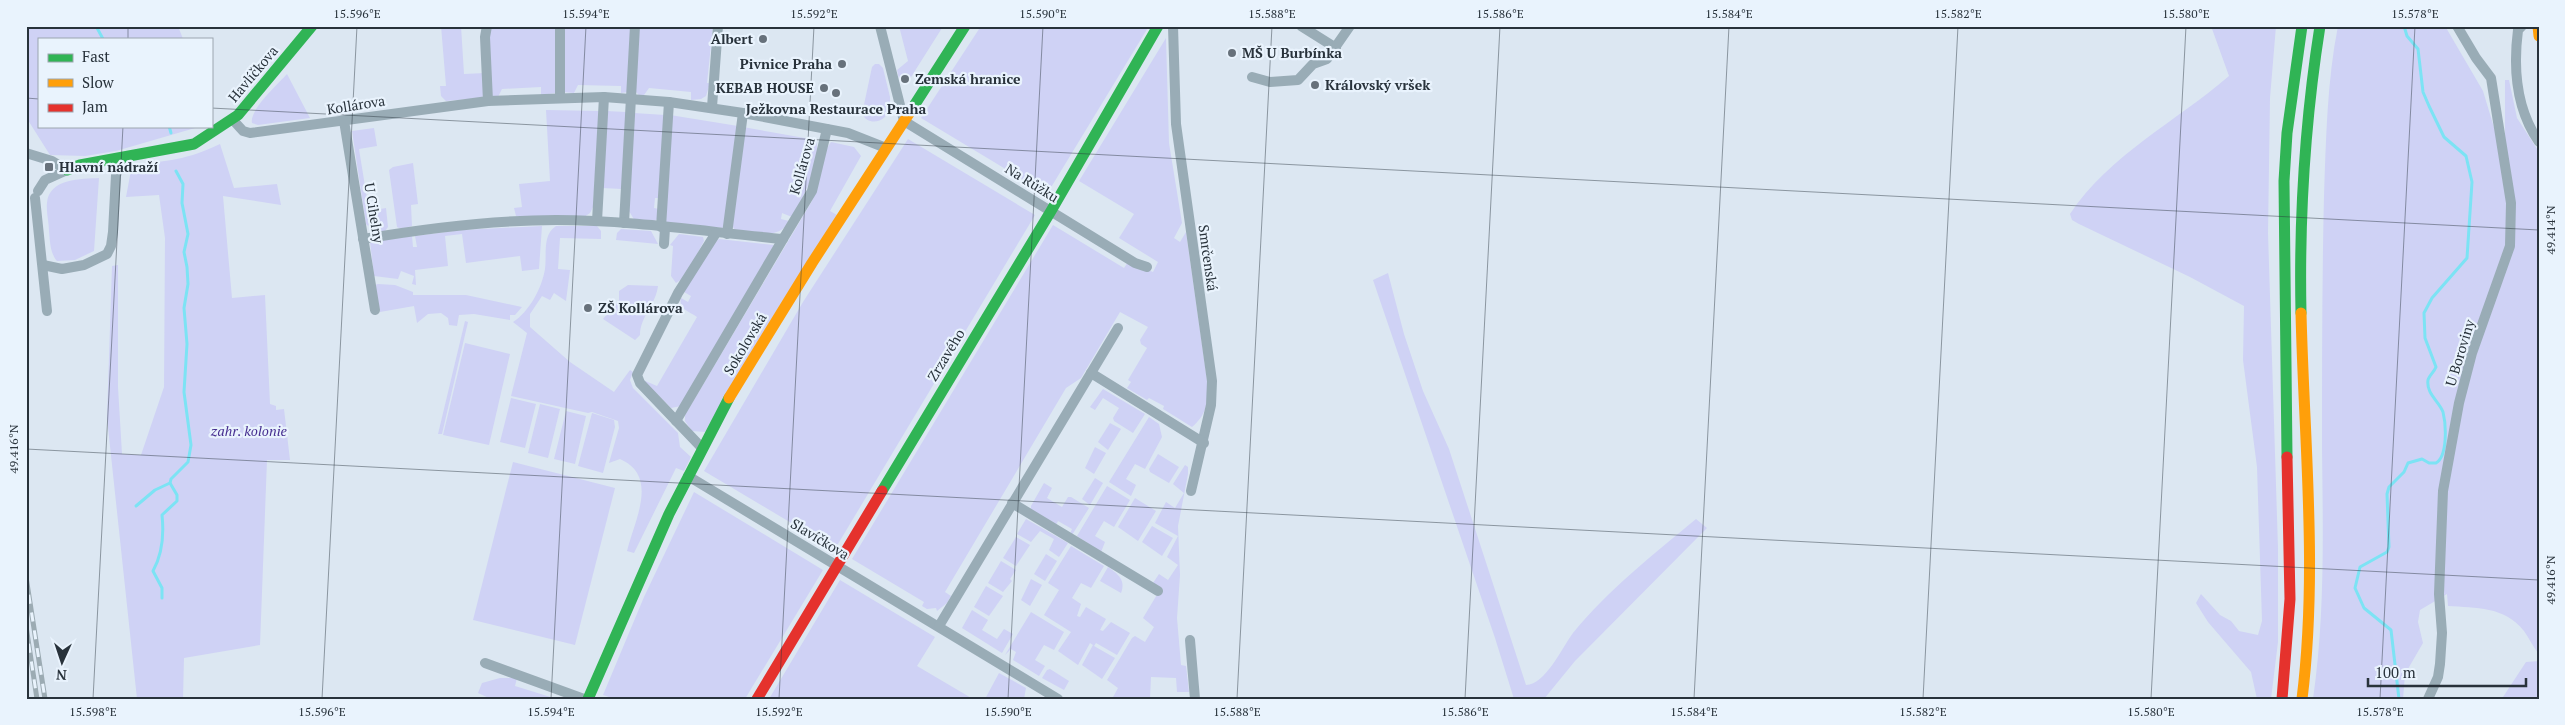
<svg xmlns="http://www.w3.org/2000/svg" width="2565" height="725" viewBox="0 0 2565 725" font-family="'PT Serif',serif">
<rect width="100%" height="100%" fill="#dce7f2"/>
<!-- green -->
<g fill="#cfd2f5">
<path d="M 26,26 L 178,26 L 183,39 L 39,39 L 39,126 L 202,126 L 116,151 L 85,156 L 50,155 L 26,117 Z"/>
<path d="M 441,26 L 461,26 L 464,74 L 485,73 L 484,95 L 481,98 L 446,101 L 441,96 L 440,86 L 446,86 Z"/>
<path d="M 490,26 L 558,26 L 556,93 L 541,95 L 541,87 L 502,89 L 498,97 L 492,96 L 488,34 Z"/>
<path d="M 562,26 L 634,26 L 628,92 L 621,93 L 621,86 L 578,85 L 574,93 L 563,92 Z"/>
<path d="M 638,26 L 713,26 L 707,83 L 710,83 L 706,96 L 701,99 L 691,100 L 691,92 L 649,88 L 644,95 L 639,95 L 634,90 Z"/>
<path d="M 899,26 L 942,28 L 906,85 L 899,79 L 897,70 L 908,61 Z"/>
<path d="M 981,26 L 1149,26 L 1047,194 L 921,118 Z"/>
<path d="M 2211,26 L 2276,26 L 2270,98 L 2268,233 L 2278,548 L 2278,642 L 2271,699 L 2257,699 L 2251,672 L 2208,622 L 2196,603 L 2201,594 L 2220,615 L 2231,621 L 2239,631 L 2258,635 L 2262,621 L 2257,467 L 2243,360 L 2244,306 L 2190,277 L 2079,224 L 2072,220 L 2070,214 C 2109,155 2177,121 2229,76 Z"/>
<path d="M 2338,26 L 2445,26 L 2483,91 L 2512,187 L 2505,143 L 2505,80 L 2509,80 L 2517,118 L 2539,152 L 2539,654 C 2533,647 2529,638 2524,631 C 2504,606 2476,608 2448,606 L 2447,594 L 2420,610 L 2418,622 L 2423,643 L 2405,674 L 2403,699 L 2313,699 C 2325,616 2323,533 2322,449 C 2322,365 2322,280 2324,196 C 2326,140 2327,81 2338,26 Z"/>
<path d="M 1166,38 L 1169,143 L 1182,223 L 1174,238 L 1180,242 L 1186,232 L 1207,380 C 1207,402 1209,412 1192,427 L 1163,409 L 1164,406 L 1149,398 L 1147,400 L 1127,388 L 1131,382 L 1128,380 L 1147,348 L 1141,344 L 1140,340 L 1148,327 L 1120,312 L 1081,378 L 1066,388 L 945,592 L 951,596 L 947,603 L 937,611 L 936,608 L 927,609 L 922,606 L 924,602 L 852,559 L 1053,225 L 1124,268 L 1128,262 L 1153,272 L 1158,262 L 1119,238 L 1134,214 L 1079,181 Z"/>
<path d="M 875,64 L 879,64 L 883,68 L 890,97 L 890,107 L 885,117 C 877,124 867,123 862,114 L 872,67 Z"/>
<path d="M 287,74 L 310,118 L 258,125 L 252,123 C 249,110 278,84 287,74 Z"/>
<path d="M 546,110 L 599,111 L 593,207 L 590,213 L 584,217 L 516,216 L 514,208 L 522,207 L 519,184 L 550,181 Z"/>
<path d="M 606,111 L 626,112 L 622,189 L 602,188 Z"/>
<path d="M 634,113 L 665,115 L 660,198 L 655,198 L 654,208 L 659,209 L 657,219 L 653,222 L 635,221 L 629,211 Z"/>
<path d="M 670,115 L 738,126 L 724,226 L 722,228 L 666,222 Z"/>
<path d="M 743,127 L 816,140 C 822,163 803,198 792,217 L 782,213 L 781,219 L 789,221 C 779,241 754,232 735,230 L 731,224 Z"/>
<path d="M 374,128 L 377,146 L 359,149 L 369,211 L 386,208 L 388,227 L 385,231 L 376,233 L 366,224 L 352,131 Z"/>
<path d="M 908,139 L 1035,215 L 835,549 L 704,471 L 803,302 Z"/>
<path d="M 831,142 L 854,147 L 861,156 L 830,211 L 837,215 L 705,432 L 692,431 L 685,421 L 685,415 L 812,201 L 825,151 Z"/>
<path d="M 220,144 L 234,188 L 277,184 L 281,205 L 223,196 L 232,298 L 265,295 L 270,404 L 276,406 L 276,410 L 284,409 L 290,460 L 267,460 L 260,645 L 184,658 L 183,699 L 137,699 L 107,418 L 112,266 L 118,265 L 118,387 L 122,454 L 141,455 L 164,387 L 165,238 L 159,195 L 126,197 L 132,165 C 167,161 187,160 220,144 Z"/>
<path d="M 413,163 L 418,204 L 411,205 L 412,226 L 401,229 L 397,227 L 389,170 L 393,167 Z"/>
<path d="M 99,178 L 94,251 L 75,260 L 57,261 C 50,253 50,241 49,231 C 49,222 46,212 47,203 C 49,178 82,179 99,178 Z"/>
<path d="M 542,226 L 539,269 L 522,271 L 520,256 L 466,263 L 462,234 L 445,236 L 448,266 L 415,270 L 416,285 L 412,284 L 414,276 L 401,271 L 398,279 L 374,276 L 370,242 L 412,236 L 413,247 L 417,247 L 415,236 L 462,230 Z"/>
<path d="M 556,226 L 597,226 L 601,231 L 601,239 L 560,238 L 558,269 L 570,270 L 566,301 L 554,293 L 550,300 L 542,296 L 530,314 L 530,327 L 570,362 L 614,392 L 630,370 L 633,372 L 630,380 L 633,388 L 678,433 L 680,447 L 691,457 L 684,471 L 676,468 L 634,553 L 627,551 C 635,519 659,476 620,459 L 609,463 L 619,428 L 618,421 L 592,412 L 588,413 L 511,396 L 527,333 L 513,322 C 529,312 542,288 545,269 C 547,255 542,235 556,226 Z"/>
<path d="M 621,229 L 651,231 L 658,244 L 616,240 L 617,233 Z"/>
<path d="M 679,234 L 703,237 L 704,241 L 685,277 L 676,283 L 671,276 L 673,246 L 670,245 Z"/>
<path d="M 719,239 L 774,245 L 681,406 L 671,408 L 643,380 L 657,386 L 697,317 C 690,312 678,309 681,298 L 688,302 L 691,296 L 684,292 L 714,243 Z"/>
<path d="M 1388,273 L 1404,334 L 1423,391 L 1449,449 L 1526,685 C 1546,684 1561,649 1573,633 C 1608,590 1654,554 1696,519 L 1707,528 L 1575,661 L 1544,699 L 1514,699 L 1495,638 L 1373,280 Z"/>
<path d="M 378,284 L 395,285 L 413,292 L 413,295 L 466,295 L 522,307 L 515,315 L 510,315 L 510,320 L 474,314 L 459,315 L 457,326 L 449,325 L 448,318 L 441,313 L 428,314 L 417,323 L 414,306 L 380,312 L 375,285 Z"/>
<path d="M 628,285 L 658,286 C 656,304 640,317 640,335 L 635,340 L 603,319 L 619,300 L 619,291 Z"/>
<path d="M 465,321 L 468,322 L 442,434 L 438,434 Z"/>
<path d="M 465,343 L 510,354 L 489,445 L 443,435 Z"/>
<path d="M 1103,389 L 1145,414 L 1133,433 L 1114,421 L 1113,418 L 1119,408 L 1103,398 L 1095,410 L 1090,407 Z"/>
<path d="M 511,398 L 536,404 L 525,448 L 500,442 Z"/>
<path d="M 540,404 L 560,409 L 548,458 L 528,453 Z"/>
<path d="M 566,411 L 586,416 L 575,464 L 554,459 Z"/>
<path d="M 592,413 L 614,420 L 615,427 L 603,473 L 578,466 Z"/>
<path d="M 1149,417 L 1159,424 L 1162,437 L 1145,469 L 1135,464 L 1126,479 L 1136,485 L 1131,496 L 1109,482 Z"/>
<path d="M 1110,423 L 1121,429 L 1108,450 L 1098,442 Z"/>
<path d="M 1095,447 L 1106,453 L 1094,474 L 1085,468 Z"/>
<path d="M 1158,454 L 1179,467 L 1169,483 L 1150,472 L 1149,469 Z"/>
<path d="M 513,462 L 615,488 L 575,645 L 473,620 Z"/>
<path d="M 1185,465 L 1188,467 L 1188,474 L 1178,526 L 1180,575 L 1177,618 L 1181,665 L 1186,666 L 1189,692 L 1177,692 L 1176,678 L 1151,677 L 1150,699 L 1112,699 L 1118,688 L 1107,680 L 1132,638 L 1135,636 L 1145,642 L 1154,627 L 1143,618 L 1161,588 L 1153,583 L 1159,574 L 1168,580 L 1178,565 L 1167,557 L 1178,536 L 1155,523 L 1166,502 L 1175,508 L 1184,493 L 1173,484 Z"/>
<path d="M 1095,478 L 1103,483 L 1090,505 L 1082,499 Z"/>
<path d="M 1044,483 L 1052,488 L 1047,498 L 1062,507 L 1068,497 L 1071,497 L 1089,508 L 1072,535 L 1070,534 L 1072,529 L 1058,521 L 1056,525 L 1031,510 L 1031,506 Z"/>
<path d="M 1107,486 L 1130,500 L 1114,527 L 1104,521 L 1095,536 L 1105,542 L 1101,552 L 1077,536 Z"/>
<path d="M 694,492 L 823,570 L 745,699 L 615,699 L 603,695 L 644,597 Z"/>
<path d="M 1135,498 L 1156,511 L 1138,541 L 1118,527 Z"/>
<path d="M 1026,519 L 1068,543 L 1059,557 L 1049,550 L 1054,539 L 1040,531 L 1031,542 L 1017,534 Z"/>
<path d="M 1152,526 L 1173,538 L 1162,556 L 1142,542 Z"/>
<path d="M 1016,537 L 1030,545 L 1016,566 L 1003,558 Z"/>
<path d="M 1071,546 L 1104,566 L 1091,588 L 1081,583 L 1072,598 L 1081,604 L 1077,616 L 1080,617 L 1086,607 L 1106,619 L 1100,630 L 1103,631 L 1111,622 L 1130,633 L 1117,655 L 1096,643 L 1094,646 L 1115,658 L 1102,679 L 1082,665 L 1093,645 L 1090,643 L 1078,665 L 1058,651 L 1071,632 L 1044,615 L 1059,590 L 1048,583 Z"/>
<path d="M 1046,554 L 1057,561 L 1045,581 L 1034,574 Z"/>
<path d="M 1001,561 L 1016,570 L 1010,579 L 1012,581 L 1003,592 L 988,583 Z"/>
<path d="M 1108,567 C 1118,574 1126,580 1121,593 L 1100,581 Z"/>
<path d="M 1031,579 L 1042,585 L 1030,606 L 1021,600 Z"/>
<path d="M 840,580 L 935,637 L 917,666 L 973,699 L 769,699 Z"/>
<path d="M 986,586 L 1003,596 L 989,616 L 974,607 Z"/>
<path d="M 972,610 L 988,620 L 982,630 L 997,639 L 1004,629 L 1013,634 L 1002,653 L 962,628 Z"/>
<path d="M 1031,612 L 1064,632 L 1054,650 L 1044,645 L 1035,660 L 1045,666 L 1039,676 L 1013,660 L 1016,652 L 1011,649 L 1005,655 Z"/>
<path d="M 2539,661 L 2539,699 L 2505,699 L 2503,697 L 2526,662 Z"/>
<path d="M 1050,669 L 1069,681 L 1064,690 L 1042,678 L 1047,670 Z"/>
<path d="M 999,673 L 1026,688 L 1024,699 L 985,699 Z"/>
<path d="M 500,678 L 517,678 L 515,686 L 557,699 L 491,699 L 478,693 L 482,683 Z"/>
</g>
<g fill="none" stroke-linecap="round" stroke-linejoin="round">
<!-- stream -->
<g stroke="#7ce3f4" stroke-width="3">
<path d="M 96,26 L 103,39"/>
<path d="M 169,126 L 171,133"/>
<path d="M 136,506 L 155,490 L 170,483"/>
<path d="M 162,598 L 162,588 L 153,571 C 162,555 164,534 162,515 L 177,501 L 177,495 L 170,483 L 171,479 L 188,462 L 191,445 L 184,392 L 187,344 L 184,308 L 188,284 L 187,267 L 184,252 L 188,234 L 182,203 L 183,184 L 176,171"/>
<path d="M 2399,699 L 2391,630 L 2364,608 L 2355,588 L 2360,567 L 2387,552 L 2389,547 L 2387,494 L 2389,487 L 2404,472 L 2408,463 L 2422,459 L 2429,463 L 2436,463 C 2448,456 2446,424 2443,412 C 2439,401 2426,394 2428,380 C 2429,376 2434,372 2436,367 L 2425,338 L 2424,313 L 2432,298 L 2467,258 L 2472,182 L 2466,156 L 2444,137 L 2429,106 L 2423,92 L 2418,49 L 2407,36 L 2404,26"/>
</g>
<!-- street -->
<g stroke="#99acb6" stroke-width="10">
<path d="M 487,26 L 485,37 L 488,101"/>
<path d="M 880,26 L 904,121 L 1135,263 L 1147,267"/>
<path d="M 1173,26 L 1176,124 L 1212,381 L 1211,405 L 1191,491"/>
<path d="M 1301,26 L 1336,48"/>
<path d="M 2522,26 L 2518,30 C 2513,69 2516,109 2539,142"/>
<path d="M 1252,77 L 1270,82 L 1298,80 L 1313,64 L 1327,59 L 1350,26"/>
<path d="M 560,98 L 560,26"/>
<path d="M 712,107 L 718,26"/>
<path d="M 233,120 L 243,131 L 250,133 L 488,101 L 604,97 L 669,102 L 743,113 L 848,133 L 886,148"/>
<path d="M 344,121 L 375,310"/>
<path d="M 26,153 L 52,161 L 67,170"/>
<path d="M 38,191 L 45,180 L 67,170"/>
<path d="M 35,198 L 47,311"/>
<path d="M 597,221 L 604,97"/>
<path d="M 624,223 L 635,26"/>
<path d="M 661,227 L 669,102"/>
<path d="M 727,234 L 743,113"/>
<path d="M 363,239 C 428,228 491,220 556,220 C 631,220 708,232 783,239 L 812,191 L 827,129"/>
<path d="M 664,244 L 665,228"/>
<path d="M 43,265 L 62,269 L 84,265 L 107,254 L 111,246 L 113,232 L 116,175 L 124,157"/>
<path d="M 1091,373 L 1204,443"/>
<path d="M 676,421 L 783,239"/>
<path d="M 702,448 L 640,383 L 637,375 L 678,293 L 716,233"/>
<path d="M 688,476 L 1058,699"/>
<path d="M 1012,503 L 1158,591"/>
<path d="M 939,626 L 1118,328"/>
<path d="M 1190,640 L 1195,699"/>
<path d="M 485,663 L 584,699"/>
<path d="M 2428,699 L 2438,677 L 2440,664 L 2442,633 L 2439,594 L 2443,491 L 2459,403 L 2472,353 L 2510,246 L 2511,203 L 2491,78 L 2476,58 L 2457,26"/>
</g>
<!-- fast -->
<g stroke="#30b455" stroke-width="11">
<path d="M 910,112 L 965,26"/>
<path d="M 67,170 L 80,165 L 194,144 L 238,115 L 312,26"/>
<path d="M 2301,313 C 2299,217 2305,121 2320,26"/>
<path d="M 2287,457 L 2284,181 L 2287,133 L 2302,26"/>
<path d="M 882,491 L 1051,211 L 1158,26"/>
<path d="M 588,699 L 669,514 L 729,398"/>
</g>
<!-- slow -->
<g stroke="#ff9f0a" stroke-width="11">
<path d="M 2538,26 L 2539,36"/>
<path d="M 2301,313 C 2304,442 2318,570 2302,699"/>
<path d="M 729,398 L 812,263 L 910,112"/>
</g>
<!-- jam -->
<g stroke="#e5322d" stroke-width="11">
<path d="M 757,699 L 882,491"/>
<path d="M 2282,699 L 2290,599 L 2287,457"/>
</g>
<!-- rail casing -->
<g stroke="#9cabb3" stroke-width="5">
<g id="rail">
<path d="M 26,577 L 45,699"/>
<path d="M 26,626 L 37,699"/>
</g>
</g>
<!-- rail -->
<use href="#rail" stroke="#e9f3fd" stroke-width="3" stroke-dasharray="9" stroke-linecap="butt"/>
</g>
<!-- ticks -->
<path fill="none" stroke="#28323b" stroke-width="1" stroke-opacity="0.45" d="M 128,39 L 128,26M 26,98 L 39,99M 211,108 L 2539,230M 26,449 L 2539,580M 93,699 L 123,126M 322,699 L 357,26M 551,699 L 586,26M 779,699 L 814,26M 1008,699 L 1043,26M 1237,699 L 1272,26M 1465,699 L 1500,26M 1694,699 L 1729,26M 1923,699 L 1958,26M 2151,699 L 2186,26M 2380,699 L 2415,26"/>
<!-- markers -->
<g fill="#67717b" stroke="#e9f3fd" stroke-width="2">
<circle cx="763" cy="39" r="5"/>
<circle cx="1232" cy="53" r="5"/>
<circle cx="842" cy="64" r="5"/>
<circle cx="905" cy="79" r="5"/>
<circle cx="1315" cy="85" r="5"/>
<circle cx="824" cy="88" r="5"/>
<circle cx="836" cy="93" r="5"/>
<rect x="44" y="162" width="10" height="10" rx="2.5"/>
<circle cx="588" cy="308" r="5"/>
</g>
<g text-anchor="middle" stroke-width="4.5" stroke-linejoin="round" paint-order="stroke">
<!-- poi labels -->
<g font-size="14" font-weight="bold" fill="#28323b" stroke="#e9f3fd" text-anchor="start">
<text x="753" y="44" text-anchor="end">Albert</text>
<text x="1242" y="58">MŠ U Burbínka</text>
<text x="832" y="69" text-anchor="end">Pivnice Praha</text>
<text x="915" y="84">Zemská hranice</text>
<text x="1325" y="90">Královský vršek</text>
<text x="814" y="93" text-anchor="end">KEBAB HOUSE</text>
<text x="836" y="114" text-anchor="middle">Ježkovna Restaurace Praha</text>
<text x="59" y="172">Hlavní nádraží</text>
<text x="598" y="313">ZŠ Kollárova</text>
</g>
<!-- street labels -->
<g font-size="14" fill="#28323b" stroke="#e9f3fd">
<text transform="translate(253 74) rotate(-50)" y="5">Havlíčkova</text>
<text transform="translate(356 105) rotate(-9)" y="5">Kollárova</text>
<text transform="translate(802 166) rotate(-74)" y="5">Kollárova</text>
<text transform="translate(1032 183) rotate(32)" y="5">Na Růžku</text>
<text transform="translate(374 213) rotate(81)" y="5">U Cihelny</text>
<text transform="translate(1208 258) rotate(82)" y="5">Smrčenská</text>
<text transform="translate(745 344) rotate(-59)" y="5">Sokolovská</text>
<text transform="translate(2460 353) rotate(-73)" y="5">U Boroviny</text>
<text transform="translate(946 355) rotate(-59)" y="5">Zrzavého</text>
<text transform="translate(820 539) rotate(31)" y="5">Slavíčkova</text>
</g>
<!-- park labels -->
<g font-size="14" font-style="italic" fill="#462e90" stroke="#e9f3fd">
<text x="249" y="436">zahr. kolonie</text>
</g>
</g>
<!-- border -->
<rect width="2565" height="725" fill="none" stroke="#e9f3fd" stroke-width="55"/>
<!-- legend -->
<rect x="38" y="38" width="175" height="90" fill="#e9f3fd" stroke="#9ca6af"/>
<rect x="48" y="54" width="25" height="8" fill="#30b455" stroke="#9ca6af"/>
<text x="82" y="62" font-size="15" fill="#28323b">Fast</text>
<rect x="48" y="79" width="25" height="8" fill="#ff9f0a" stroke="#9ca6af"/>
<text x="82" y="88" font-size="15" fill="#28323b">Slow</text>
<rect x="48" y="104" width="25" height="8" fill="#e5322d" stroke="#9ca6af"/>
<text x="82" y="112" font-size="15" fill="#28323b">Jam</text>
<!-- north arrow -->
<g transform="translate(62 662) rotate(183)" stroke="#e9f3fd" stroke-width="4" paint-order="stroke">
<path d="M0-4L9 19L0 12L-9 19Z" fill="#28323b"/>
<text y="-8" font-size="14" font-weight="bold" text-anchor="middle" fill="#28323b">N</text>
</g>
<!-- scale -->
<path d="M2368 678v8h158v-8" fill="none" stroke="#28323b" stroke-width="2.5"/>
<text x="2375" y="678" font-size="15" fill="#28323b" stroke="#e9f3fd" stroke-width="4" paint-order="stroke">100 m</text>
<rect x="28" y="28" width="2510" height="670" fill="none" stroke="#28323b" stroke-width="2"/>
<g font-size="12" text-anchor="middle" fill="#28323b">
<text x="357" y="18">15.596°E</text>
<text x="586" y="18">15.594°E</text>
<text x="814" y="18">15.592°E</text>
<text x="1043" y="18">15.590°E</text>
<text x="1272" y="18">15.588°E</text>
<text x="1500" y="18">15.586°E</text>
<text x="1729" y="18">15.584°E</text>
<text x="1958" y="18">15.582°E</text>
<text x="2186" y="18">15.580°E</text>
<text x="2415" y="18">15.578°E</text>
<text transform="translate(2551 230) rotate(-90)" y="4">49.414°N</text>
<text transform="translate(14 449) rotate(-90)" y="4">49.416°N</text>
<text transform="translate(2551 580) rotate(-90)" y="4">49.416°N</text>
<text x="93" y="716">15.598°E</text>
<text x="322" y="716">15.596°E</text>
<text x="551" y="716">15.594°E</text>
<text x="779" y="716">15.592°E</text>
<text x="1008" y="716">15.590°E</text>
<text x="1237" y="716">15.588°E</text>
<text x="1465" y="716">15.586°E</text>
<text x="1694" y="716">15.584°E</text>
<text x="1923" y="716">15.582°E</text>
<text x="2151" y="716">15.580°E</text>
<text x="2380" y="716">15.578°E</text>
</g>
</svg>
